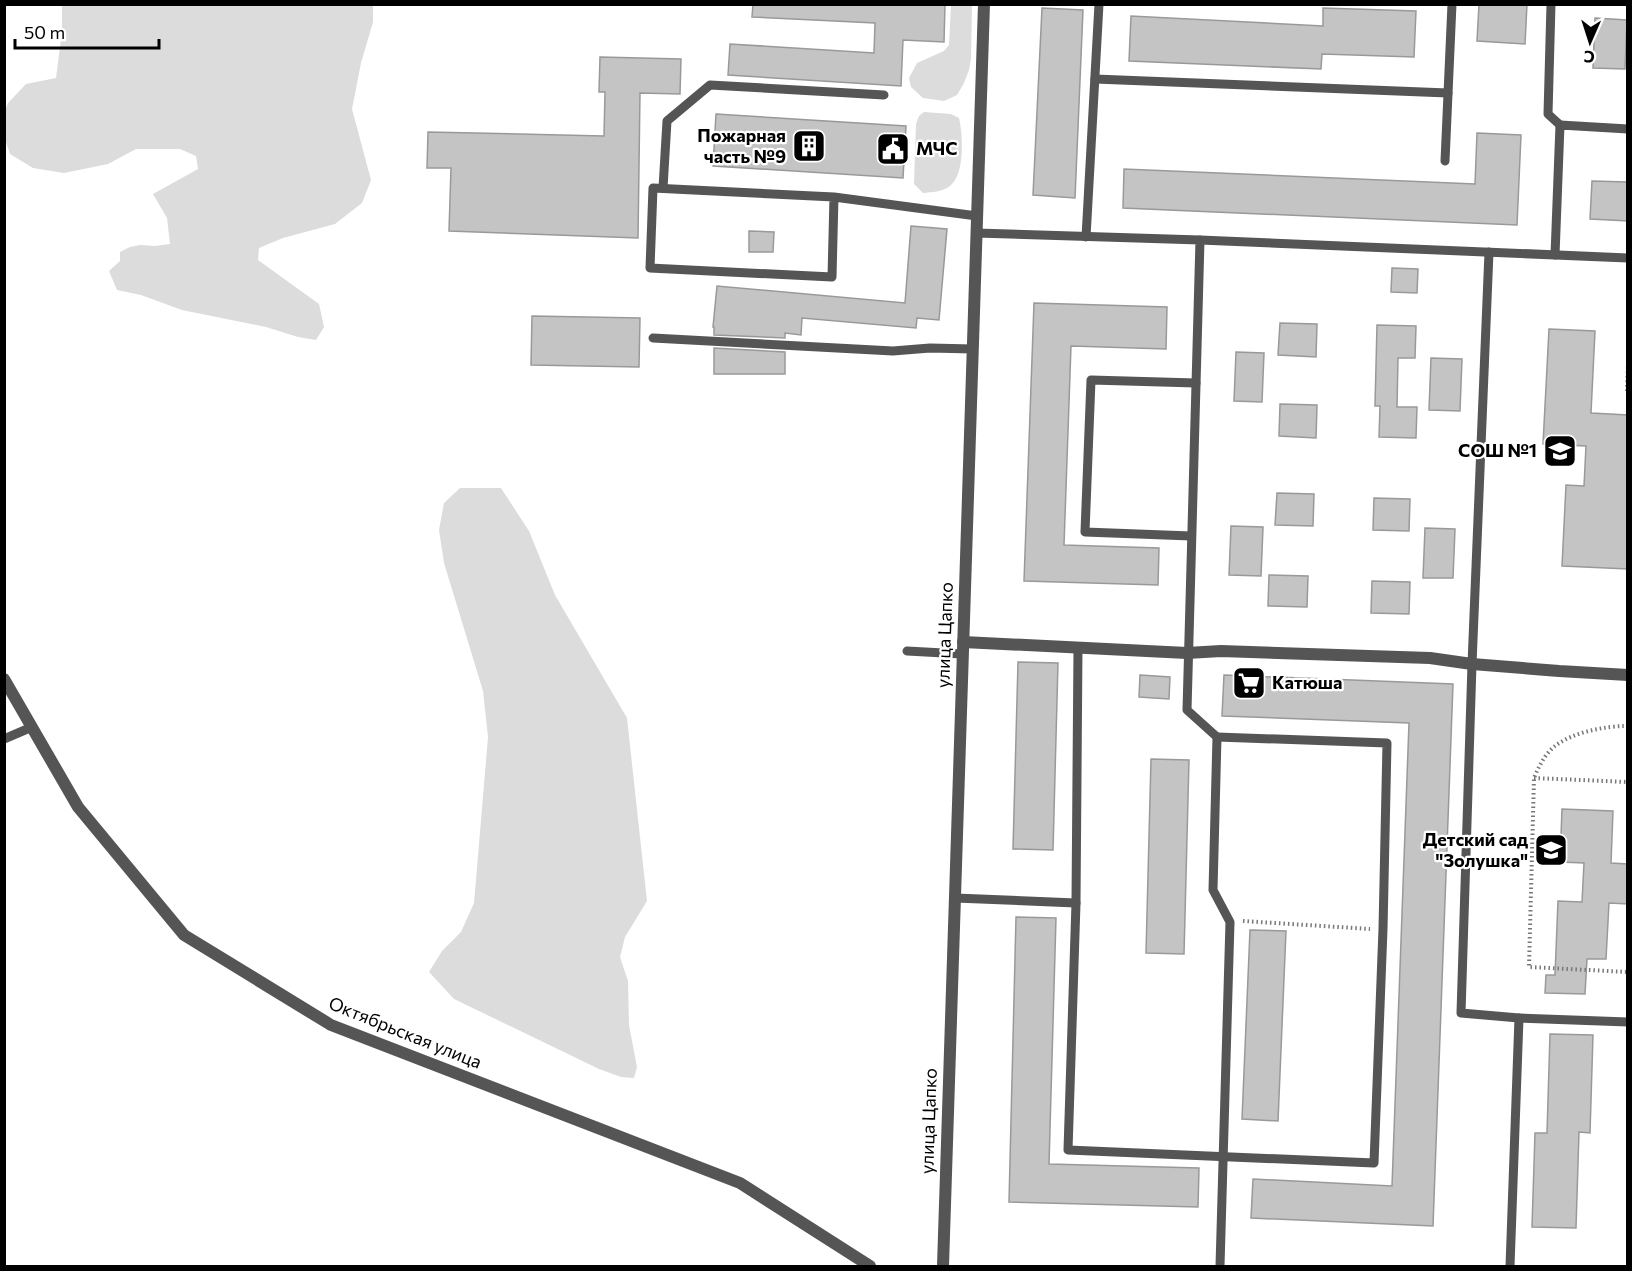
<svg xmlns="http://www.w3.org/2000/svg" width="1632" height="1271" viewBox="0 0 1632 1271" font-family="Commissioner,sans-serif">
<rect width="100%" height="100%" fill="#fff"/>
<!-- green -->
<g fill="#dcdcdc">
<path d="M 62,5 L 373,5 L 373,22 L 361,63 L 352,109 L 371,180 L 362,203 L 335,224 L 283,238 L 259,248 L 258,260 L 319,304 L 324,327 L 316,340 L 298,337 L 266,327 L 182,310 L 141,295 L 117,290 L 109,271 L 120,261 L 120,252 L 130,247 L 140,245 L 155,246 L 170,244 L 167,218 L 153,194 L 198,169 L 196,156 L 180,149 L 136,149 L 108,164 L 64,173 L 33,168 L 10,154 L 5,139 L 5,110 L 8,103 L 26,84 L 56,78 L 62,31 Z"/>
<path d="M 951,5 L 972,5 L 971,59 L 969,70 L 964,83 L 957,95 L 944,101 L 923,98 L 911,87 L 909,78 L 917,63 L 944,51 L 949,45 Z"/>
<path d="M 924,112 L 951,114 L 959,118 C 963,135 965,175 950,186 C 942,192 932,192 923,193 L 914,184 L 916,124 L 919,116 Z"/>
<path d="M 460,488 L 501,488 L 529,531 L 555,595 L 627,718 L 647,901 L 625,937 L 620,957 L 628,981 L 629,1025 L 637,1067 L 634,1078 L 621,1077 L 599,1069 L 454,999 L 429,972 L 442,951 L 461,932 L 474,903 L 488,737 L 483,691 L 444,563 L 439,530 L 444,503 Z"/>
</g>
<!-- building -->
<g fill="#c4c4c4" stroke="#999" stroke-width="1.5">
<path d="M 753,4 L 945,4 L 944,42 L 903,40 L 901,86 L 728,75 L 730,44 L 874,53 L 875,23 L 752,17 Z"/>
<path d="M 1479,4 L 1527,4 L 1525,44 L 1477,41 Z"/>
<path d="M 1042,8 L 1083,10 L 1075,198 L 1033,195 Z"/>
<path d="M 1323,8 L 1416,11 L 1414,57 L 1322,54 L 1321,69 L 1129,61 L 1131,16 L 1323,26 Z"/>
<path d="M 1595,18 L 1627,20 L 1625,69 L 1593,68 Z"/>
<path d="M 600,57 L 681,59 L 680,94 L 640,93 L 638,238 L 449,231 L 451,168 L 427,168 L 428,132 L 604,136 L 605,92 L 599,92 Z"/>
<path d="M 716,114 L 906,126 L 903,178 L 713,166 Z"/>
<path d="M 1477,133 L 1521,135 L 1517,225 L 1123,208 L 1124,169 L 1475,184 Z"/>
<path d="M 1592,181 L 1628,182 L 1628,221 L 1590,219 Z"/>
<path d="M 911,226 L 947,229 L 939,320 L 917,318 L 916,328 L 802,318 L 801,335 L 785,333 L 785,338 L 714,335 L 714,327 L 713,327 L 717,286 L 905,303 Z"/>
<path d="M 749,231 L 774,232 L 773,252 L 749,252 Z"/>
<path d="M 1392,268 L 1418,269 L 1417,293 L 1391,292 Z"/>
<path d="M 1034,303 L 1167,307 L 1166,349 L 1071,346 L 1064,545 L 1159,548 L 1158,585 L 1024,581 Z"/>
<path d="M 532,316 L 640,318 L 639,367 L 531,365 Z"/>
<path d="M 1280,323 L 1317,324 L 1316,357 L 1278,355 Z"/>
<path d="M 1377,325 L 1416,326 L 1415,358 L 1398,358 L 1397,407 L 1417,407 L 1416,438 L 1379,437 L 1380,406 L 1375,406 Z"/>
<path d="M 1549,329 L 1595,331 L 1591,413 L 1628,415 L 1628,569 L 1562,566 L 1566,485 L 1584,486 L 1586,446 L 1543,444 Z"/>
<path d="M 714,348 L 785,352 L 785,374 L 714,374 Z"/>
<path d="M 1236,352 L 1264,353 L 1262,402 L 1234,401 Z"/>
<path d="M 1431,358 L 1462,359 L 1460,411 L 1429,410 Z"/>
<path d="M 1280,404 L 1317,405 L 1316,438 L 1279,436 Z"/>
<path d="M 1277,493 L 1314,494 L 1313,526 L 1275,525 Z"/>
<path d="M 1374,498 L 1410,499 L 1409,531 L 1373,530 Z"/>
<path d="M 1231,526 L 1263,527 L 1261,576 L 1229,575 Z"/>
<path d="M 1425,528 L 1455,529 L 1453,578 L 1423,578 Z"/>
<path d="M 1269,575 L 1308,576 L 1307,607 L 1268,606 Z"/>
<path d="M 1372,581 L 1410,582 L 1409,614 L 1371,613 Z"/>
<path d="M 1018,662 L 1058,663 L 1053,850 L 1013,849 Z"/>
<path d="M 1140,675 L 1170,677 L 1169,699 L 1139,697 Z"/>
<path d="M 1224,675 L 1453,684 L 1433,1226 L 1251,1218 L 1253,1179 L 1392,1186 L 1409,723 L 1222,716 Z"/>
<path d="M 1151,759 L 1189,760 L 1184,954 L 1146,953 Z"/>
<path d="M 1562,809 L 1613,811 L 1611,863 L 1628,864 L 1628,904 L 1609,903 L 1606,959 L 1587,959 L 1585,994 L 1545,993 L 1546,975 L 1555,975 L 1558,901 L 1582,902 L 1584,863 L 1560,862 Z"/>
<path d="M 1016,917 L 1056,918 L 1049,1164 L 1199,1168 L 1198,1207 L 1009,1202 Z"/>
<path d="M 1250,930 L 1286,931 L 1278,1121 L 1242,1119 Z"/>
<path d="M 1550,1034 L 1593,1035 L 1590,1133 L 1579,1132 L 1576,1228 L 1532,1227 L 1535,1133 L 1547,1133 Z"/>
</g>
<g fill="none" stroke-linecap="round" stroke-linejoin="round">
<!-- path -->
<g stroke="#777" stroke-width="4" stroke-dasharray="1.5 3" stroke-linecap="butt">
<path d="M 1627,391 L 1628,364"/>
<path d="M 1628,726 C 1605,726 1573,732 1555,746 C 1545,754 1539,766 1534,778 L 1529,967 L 1628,972"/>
<path d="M 1534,778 L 1628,782"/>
<path d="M 1243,921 L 1370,929"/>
</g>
<!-- service -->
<g stroke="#555" stroke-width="9">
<path d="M 1551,4 L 1548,114 L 1560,125"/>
<path d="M 1095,79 L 1448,93"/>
<path d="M 1445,161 L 1452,4"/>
<path d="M 663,188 L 667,121 L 710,85 L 884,95"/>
<path d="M 834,197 L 832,277 L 650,268 L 653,188 L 834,197 L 977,216"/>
<path d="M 976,233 L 1200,240 L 1187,710 L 1217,737 L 1213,890 L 1230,922 L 1220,1266"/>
<path d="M 1086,237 L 1099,4"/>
<path d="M 1200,240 L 1628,258"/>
<path d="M 1489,252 L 1472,664 L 1461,1013 L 1519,1018"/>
<path d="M 1555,255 L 1560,125 L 1628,129"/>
<path d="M 653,338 L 893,351 L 930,348 L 973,349"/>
<path d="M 1191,536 L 1085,532 L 1091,380 L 1196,383"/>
<path d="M 1078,647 L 1076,903 L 1068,1150 L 1374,1163 L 1383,929 L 1387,743 L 1217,737"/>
<path d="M 907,651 L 962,654"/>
<path d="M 4,739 L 32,727"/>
<path d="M 955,898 L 1076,903"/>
<path d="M 1510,1266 L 1519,1018 L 1628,1022"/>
</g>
<!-- minor -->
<g stroke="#555" stroke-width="12">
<path d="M 963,642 L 1187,653 L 1221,651 L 1430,658 L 1472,664 L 1559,671 L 1628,675"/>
<path d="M 4,679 L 78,807 L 184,935 L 331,1025 L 740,1183 L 870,1266"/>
<path d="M 943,1266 L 984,4"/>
</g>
</g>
<!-- icons -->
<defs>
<g id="building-square" transform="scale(1.725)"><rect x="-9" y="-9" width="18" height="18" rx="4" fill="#000" stroke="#fff"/><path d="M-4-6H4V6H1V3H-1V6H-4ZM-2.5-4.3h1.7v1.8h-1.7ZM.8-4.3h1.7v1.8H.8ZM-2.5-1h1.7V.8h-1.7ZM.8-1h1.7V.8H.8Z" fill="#fff"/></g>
<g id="civic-square" transform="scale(1.725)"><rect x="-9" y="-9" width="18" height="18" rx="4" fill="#000" stroke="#fff"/><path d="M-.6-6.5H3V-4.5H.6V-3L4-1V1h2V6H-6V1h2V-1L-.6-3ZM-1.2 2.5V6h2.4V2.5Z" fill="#fff"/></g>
<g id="school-square" transform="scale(1.725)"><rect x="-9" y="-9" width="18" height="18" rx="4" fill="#000" stroke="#fff"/><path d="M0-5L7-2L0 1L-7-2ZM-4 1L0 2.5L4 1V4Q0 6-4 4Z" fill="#fff"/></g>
<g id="supermarket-square" transform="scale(1.725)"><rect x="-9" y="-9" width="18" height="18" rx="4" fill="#000" stroke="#fff"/><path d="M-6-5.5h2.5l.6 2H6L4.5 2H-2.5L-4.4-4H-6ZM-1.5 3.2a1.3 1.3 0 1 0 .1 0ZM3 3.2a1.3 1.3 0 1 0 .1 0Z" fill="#fff"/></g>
</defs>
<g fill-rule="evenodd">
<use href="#building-square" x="809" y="146"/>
<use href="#civic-square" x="893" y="149"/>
<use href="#school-square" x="1560" y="451"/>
<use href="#supermarket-square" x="1249" y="683"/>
<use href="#school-square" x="1551" y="850"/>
</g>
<g text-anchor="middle" stroke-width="4.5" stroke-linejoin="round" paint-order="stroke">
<!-- poi labels -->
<g font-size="18" font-weight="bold" fill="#000" stroke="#fff" text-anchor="end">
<text x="786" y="142">Пожарная<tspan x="786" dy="21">часть №9</tspan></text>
<text x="916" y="155" text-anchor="start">МЧС</text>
<text x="1537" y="457">СОШ №1</text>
<text x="1272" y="689" text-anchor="start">Катюша</text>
<text x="1528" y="846">Детский сад<tspan x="1528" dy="21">"Золушка"</tspan></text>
</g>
<!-- street labels -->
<g font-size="18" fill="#000" stroke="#fff">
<text transform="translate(945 635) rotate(-88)" y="6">улица Цапко</text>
<text transform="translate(405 1033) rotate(22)" y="6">Октябрьская улица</text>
<text transform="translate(929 1121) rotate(-88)" y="6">улица Цапко</text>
</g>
</g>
<!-- border -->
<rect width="1632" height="1271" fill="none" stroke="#000000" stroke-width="12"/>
<!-- north arrow -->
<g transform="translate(1590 42) rotate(183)" stroke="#ffffff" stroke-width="4.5" paint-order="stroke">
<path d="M0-4.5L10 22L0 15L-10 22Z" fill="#000000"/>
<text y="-9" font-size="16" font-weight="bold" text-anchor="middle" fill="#000000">С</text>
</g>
<!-- scale -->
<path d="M15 39v9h144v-9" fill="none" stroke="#000000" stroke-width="3"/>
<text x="24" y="39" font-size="18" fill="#000000" stroke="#ffffff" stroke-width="4.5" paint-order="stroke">50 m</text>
</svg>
